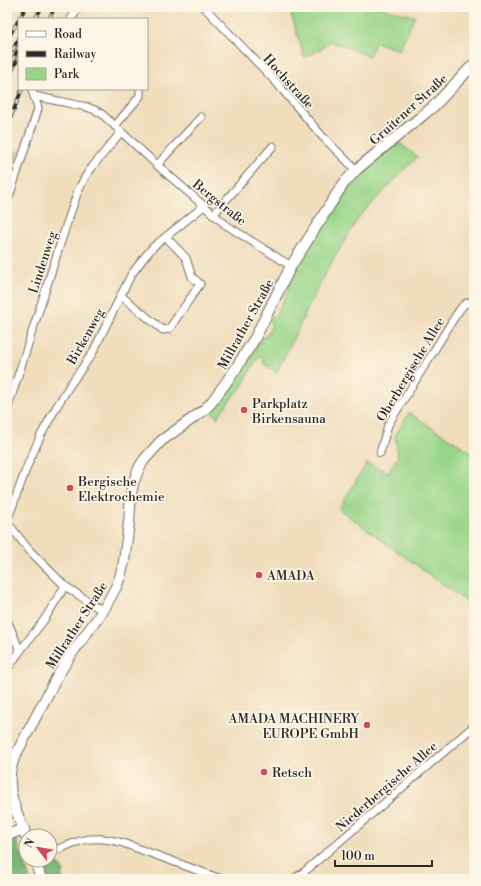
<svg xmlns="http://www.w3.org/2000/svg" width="481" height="886" viewBox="0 0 481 886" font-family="'Libre Bodoni',serif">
<rect width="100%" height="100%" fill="#fcf5e5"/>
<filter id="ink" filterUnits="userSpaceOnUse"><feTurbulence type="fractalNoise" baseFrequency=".025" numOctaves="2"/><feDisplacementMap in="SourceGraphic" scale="8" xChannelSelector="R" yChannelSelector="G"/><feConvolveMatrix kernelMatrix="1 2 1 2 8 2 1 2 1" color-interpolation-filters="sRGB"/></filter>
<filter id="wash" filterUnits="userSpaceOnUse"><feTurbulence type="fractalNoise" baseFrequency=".012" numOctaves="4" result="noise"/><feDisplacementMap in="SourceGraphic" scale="16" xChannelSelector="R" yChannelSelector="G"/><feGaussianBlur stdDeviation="0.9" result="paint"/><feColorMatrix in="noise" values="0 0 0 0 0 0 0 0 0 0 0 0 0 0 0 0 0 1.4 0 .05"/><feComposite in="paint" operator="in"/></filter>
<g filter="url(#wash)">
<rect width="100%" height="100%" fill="#f0ddbb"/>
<!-- green -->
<g fill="#99d589" stroke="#62805a">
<path d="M 289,7 L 380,7 L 389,10 L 415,16 L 399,50 L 376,42 L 369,56 L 330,41 C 321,50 316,53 304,57 Z"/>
<path d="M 398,142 L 418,157 L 407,167 L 359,217 L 324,275 L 276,374 L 274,370 L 265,365 L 261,355 L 251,369 L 242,387 L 234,395 L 217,418 L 210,411 L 239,375 L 262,338 L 266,336 L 272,325 L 269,320 L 271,317 L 275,317 L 289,289 L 288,282 L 308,248 L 347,189 Z"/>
<path d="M 18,151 L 9,180 L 7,180 L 7,154 Z"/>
<path d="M 409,413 L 474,454 L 474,607 L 339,509 L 367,463 L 388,472 L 398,456 L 395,436 Z"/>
</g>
<!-- forest -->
<g fill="#7ab675" stroke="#527050">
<path d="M 15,836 L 30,879 L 13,879 L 7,863 L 7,840 Z"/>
<path d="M 55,860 L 64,871 L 61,879 L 47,879 L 47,864 Z"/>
</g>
</g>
<g filter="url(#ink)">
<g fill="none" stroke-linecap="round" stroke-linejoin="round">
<!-- street casing -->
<g stroke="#70695d" stroke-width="9">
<g id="street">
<path d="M 204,7 L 275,81 L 322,136 L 356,170"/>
<path d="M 7,11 L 9,7"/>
<path d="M 71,19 L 79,7"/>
<path d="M 34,96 L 87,107 L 95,110 L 102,114 L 157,165 L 226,225 L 291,266"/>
<path d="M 115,126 L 140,96 L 140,89"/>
<path d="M 157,165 L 201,117"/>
<path d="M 7,203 L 38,109 C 37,102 33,96 32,89"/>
<path d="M 213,215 L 273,146"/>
<path d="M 120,295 L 163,330 L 169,329 L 200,284 L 192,277 L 186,258 L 166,237"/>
<path d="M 7,410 L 66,226 L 78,191 L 85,177 L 93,166 L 121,132"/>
<path d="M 380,453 L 388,425 L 456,315 C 461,308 464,301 474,302"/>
<path d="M 7,521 L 28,464 L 41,435 L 57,406 L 70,385 L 92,354 L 131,275 L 143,259 L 153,247 L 204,206"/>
<path d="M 7,522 L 29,550 L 65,586 L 103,611"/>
<path d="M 7,620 L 20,651"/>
<path d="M 7,670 L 20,651 L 44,620 L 65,586"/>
<path d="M 50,852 C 60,849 70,844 80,841 C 94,837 109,839 123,843 L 221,879"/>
<path d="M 294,879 L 304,872 L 474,726"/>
</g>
</g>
<!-- secondary casing -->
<g stroke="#70695d" stroke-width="12">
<g id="secondary">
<path d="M 7,835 L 24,829"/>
<path d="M 26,836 C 19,817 8,797 10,776 C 10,770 12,764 14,758 L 58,675 L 72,653 L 103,611 L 116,587 L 120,577 L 124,562 L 129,522 L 131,494 L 133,484 L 139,468 L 144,460 L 161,441 L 203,411 L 211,403 L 235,370 L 255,338 L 291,266 L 302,249 L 338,192 L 345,182 L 356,170 L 422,116 L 434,106 L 474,64"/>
<path d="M 35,860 L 41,879"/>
</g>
</g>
<!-- street -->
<use href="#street" stroke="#fff" stroke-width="7"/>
<!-- secondary -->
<use href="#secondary" stroke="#fff" stroke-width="10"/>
<!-- rail casing -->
<g stroke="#2b2b2b" stroke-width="3.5">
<g id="rail">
<path d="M 35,19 L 42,7"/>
<path d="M 49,19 L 55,7"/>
<path d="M 7,40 L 26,7"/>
<path d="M 12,51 L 19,38"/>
<path d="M 12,61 L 19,47"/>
<path d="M 7,82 L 19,56"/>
<path d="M 7,127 L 22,89"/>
</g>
</g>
<!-- rail -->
<use href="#rail" stroke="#fcf5e5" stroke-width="2" stroke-dasharray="6" stroke-linecap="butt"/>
</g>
</g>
<!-- markers -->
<g fill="#d1495b" stroke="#fcf5e5" stroke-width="1.5">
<circle cx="244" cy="410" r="4"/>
<circle cx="70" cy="488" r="4"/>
<circle cx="259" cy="575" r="4"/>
<circle cx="367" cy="725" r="4"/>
<circle cx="264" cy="772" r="4"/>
</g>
<g text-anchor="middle" stroke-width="3.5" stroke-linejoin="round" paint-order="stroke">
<!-- street labels -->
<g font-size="13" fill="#2b2b2b" stroke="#fcf5e5">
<text transform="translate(289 81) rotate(48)" y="5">Hochstraße</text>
<text transform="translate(408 109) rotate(-42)" y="5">Gruitener Straße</text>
<text transform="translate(220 202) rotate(39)" y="5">Bergstraße</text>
<text transform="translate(42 262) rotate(-72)" y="5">Lindenweg</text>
<text transform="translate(245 324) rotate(-61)" y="5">Millrather Straße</text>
<text transform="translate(85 336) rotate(-61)" y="5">Birkenweg</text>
<text transform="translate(410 369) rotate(-59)" y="5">Oberbergische Allee</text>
<text transform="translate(76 625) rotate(-57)" y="5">Millrather Straße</text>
<text transform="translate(386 786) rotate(-41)" y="5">Niederbergische Allee</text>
</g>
<!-- poi labels -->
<g font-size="13" fill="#2b2b2b" stroke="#fcf5e5" text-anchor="start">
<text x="252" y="408">Parkplatz<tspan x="252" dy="15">Birkensauna</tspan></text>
<text x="78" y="486">Bergische<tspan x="78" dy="15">Elektrochemie</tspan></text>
<text x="267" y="580">AMADA</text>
<text x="359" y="723" text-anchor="end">AMADA MACHINERY<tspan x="359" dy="15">EUROPE GmbH</tspan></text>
<text x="272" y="777">Retsch</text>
</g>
</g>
<!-- margin -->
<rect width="481" height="886" fill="none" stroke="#fcf5e5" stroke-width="24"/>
<!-- legend -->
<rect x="18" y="18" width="130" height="72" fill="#fcf5e5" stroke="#a8a49b"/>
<rect x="26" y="31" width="20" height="6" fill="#ffffff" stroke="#a8a49b"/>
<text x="54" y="38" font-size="12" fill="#2b2b2b">Road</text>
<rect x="26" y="51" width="20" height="6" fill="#2b2b2b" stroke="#a8a49b"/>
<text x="54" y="58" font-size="12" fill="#2b2b2b">Railway</text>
<rect x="26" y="68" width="20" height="12" fill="#99d589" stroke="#a8a49b"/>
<text x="54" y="78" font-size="12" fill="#2b2b2b">Park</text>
<!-- north arrow -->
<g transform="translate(38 848) rotate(301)"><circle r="19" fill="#fcf5e5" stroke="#a8a49b"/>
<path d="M0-3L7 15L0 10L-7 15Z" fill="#d1495b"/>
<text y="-6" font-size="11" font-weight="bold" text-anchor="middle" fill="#2b2b2b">N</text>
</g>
<!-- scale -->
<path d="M335 860v6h97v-6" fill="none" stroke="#2b2b2b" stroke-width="2"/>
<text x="341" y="860" font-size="12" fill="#2b2b2b" stroke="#fcf5e5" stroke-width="3" paint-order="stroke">100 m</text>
</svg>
